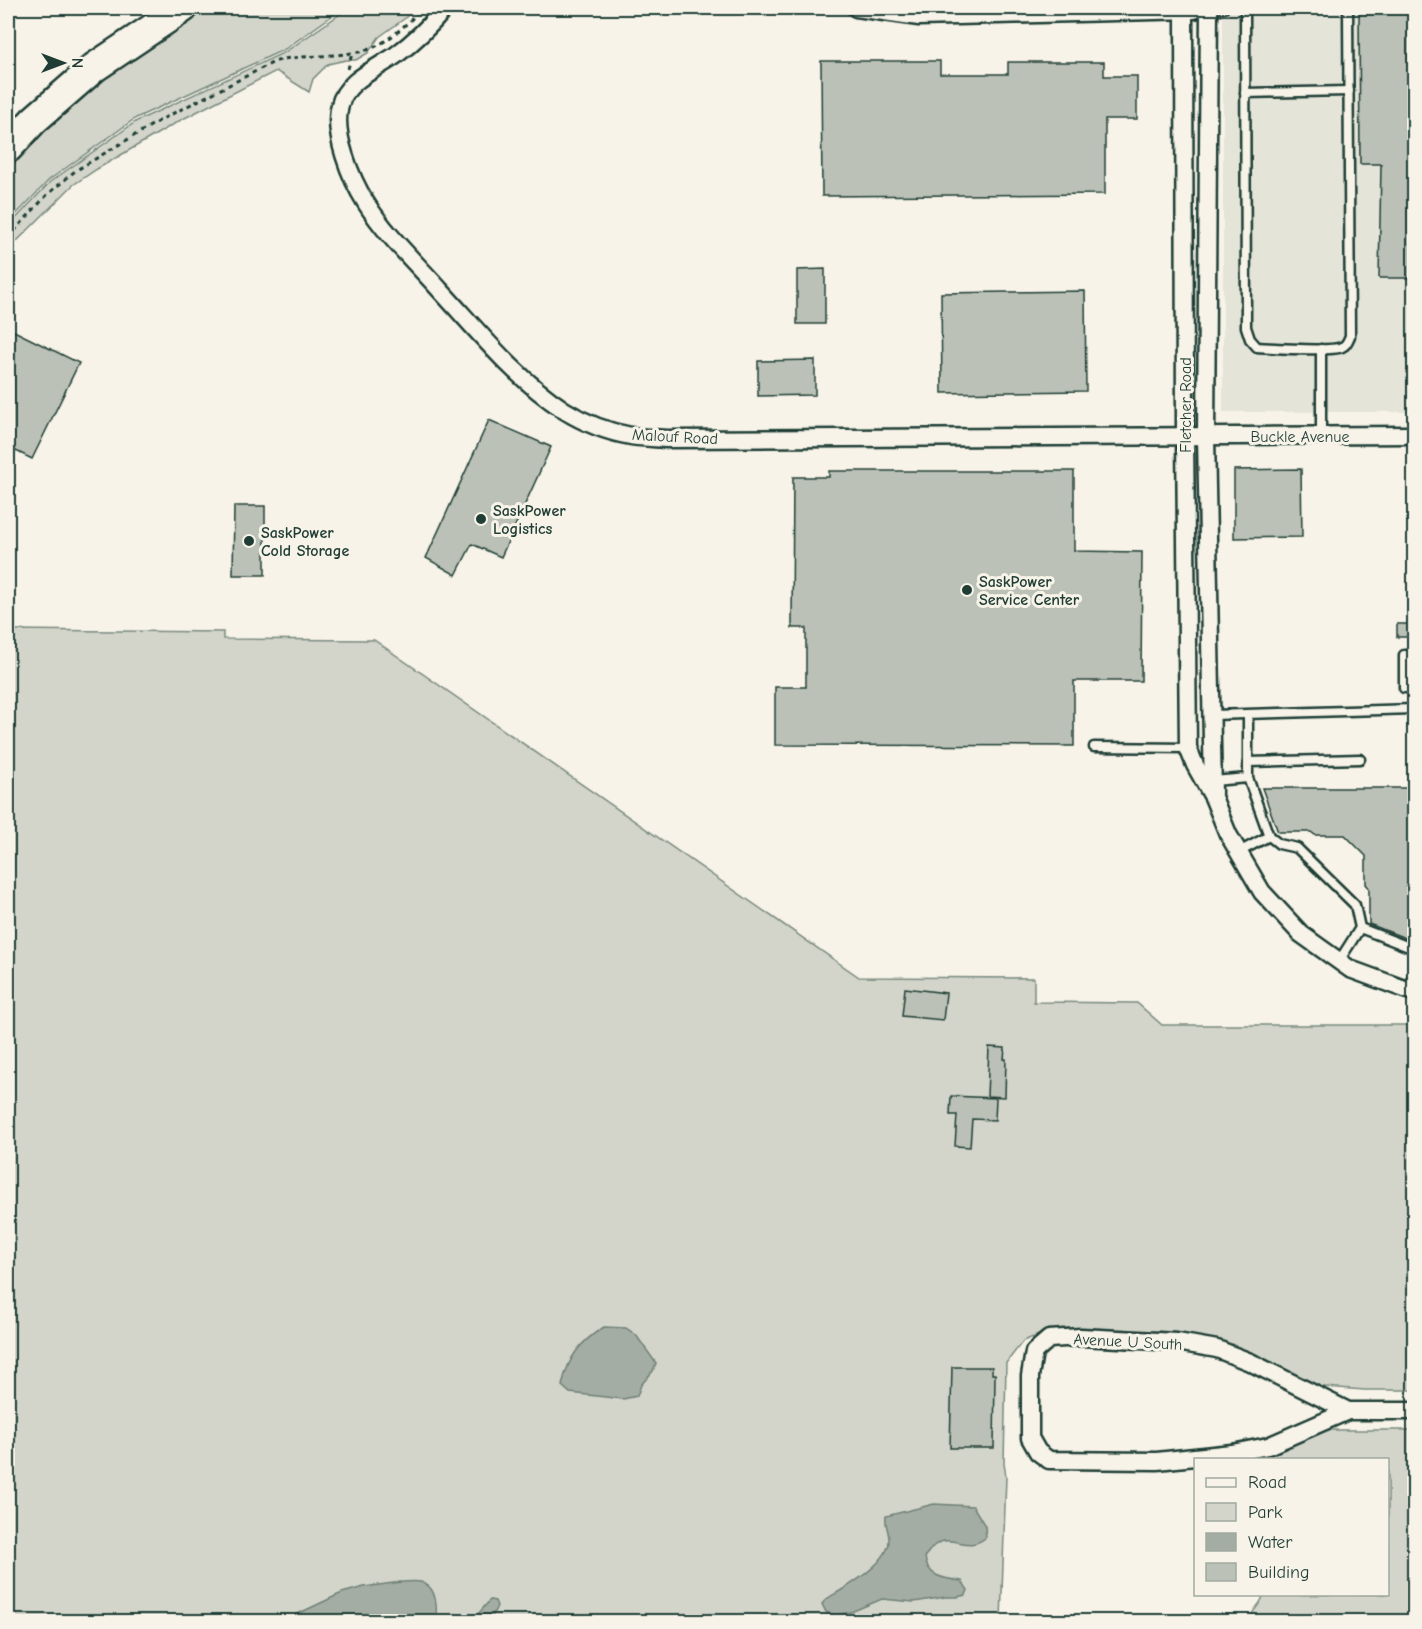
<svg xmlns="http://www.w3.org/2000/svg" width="1422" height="1629" viewBox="0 0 1422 1629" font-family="'Comic Neue',sans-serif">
<rect width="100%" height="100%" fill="#f7f3e8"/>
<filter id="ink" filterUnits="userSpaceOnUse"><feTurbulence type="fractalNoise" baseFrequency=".0167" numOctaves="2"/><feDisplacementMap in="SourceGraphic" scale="12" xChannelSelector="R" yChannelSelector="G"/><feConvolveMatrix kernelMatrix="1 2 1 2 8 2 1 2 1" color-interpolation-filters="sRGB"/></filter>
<g filter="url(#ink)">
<!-- built -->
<rect fill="#e5e4d9" x="1223" y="8" width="191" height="404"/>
<!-- green -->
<g fill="#d3d5ca" stroke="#79897f" stroke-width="1.5">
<path d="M 204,8 L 343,8 L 285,49 L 136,118 L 49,180 L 8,223 L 8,164 C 65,103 133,53 204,8 Z"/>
<path d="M 349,8 L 415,8 L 404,19 L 379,37 L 368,53 L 356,60 L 346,60 L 328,64 L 313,79 L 309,92 L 276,71 L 179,121 L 97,169 L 73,185 L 8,250 L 8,227 L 50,182 L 137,121 L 285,52 Z"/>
<path d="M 8,630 L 223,632 L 223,639 L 374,640 L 859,977 L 1034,978 L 1034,1002 L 1137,1003 L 1162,1025 L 1414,1025 L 1414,1390 L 1365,1390 L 1311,1386 L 1254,1355 L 1192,1336 L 1095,1331 L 1048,1331 L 1023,1341 L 1006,1363 L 1004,1464 L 1006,1476 L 1001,1621 L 8,1622 Z"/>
<path d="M 1326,1430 L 1414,1430 L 1414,1621 L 1251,1622 C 1251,1607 1262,1606 1263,1595 L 1388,1594 L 1388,1460 L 1263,1460 L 1263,1454 Z"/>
</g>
<!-- water -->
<g fill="#a4ada3" stroke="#6f8077" stroke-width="1.5">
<path d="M 604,1327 L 626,1328 L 636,1335 L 656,1363 L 653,1371 L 641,1385 L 637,1396 L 623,1399 L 570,1393 L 562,1386 C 568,1357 580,1342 604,1327 Z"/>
<path d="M 934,1504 L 973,1506 L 985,1526 L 986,1537 C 968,1554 952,1532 935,1545 C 931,1548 928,1553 925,1556 C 926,1577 945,1579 962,1581 L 968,1590 L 966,1595 L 957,1597 L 945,1597 L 914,1602 L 882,1599 L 851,1612 L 836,1615 L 826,1612 L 822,1604 C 827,1597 833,1595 840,1591 C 855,1582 882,1564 888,1547 C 892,1534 884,1527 886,1516 Z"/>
<path d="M 401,1582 C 407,1582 415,1581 421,1582 C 437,1586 437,1609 436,1621 L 285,1621 L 289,1618 L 342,1593 L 364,1587 Z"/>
<path d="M 490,1600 L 495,1601 L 497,1606 L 490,1621 L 472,1621 Z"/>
</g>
<!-- building -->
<g fill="#bbc1b6" stroke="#1f3d34" stroke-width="1.5">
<path d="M 1359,8 L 1414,8 L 1414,278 L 1379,278 L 1381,164 L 1360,164 Z"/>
<path d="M 821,61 L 940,61 L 940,74 L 1008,74 L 1008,62 L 1104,62 L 1104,76 L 1137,76 L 1137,119 L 1105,119 L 1105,194 L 822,196 Z"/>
<path d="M 825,269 L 825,324 L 797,324 L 797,270 Z"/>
<path d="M 1085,291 L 1086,391 L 942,393 L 941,293 Z"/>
<path d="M 8,328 L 79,363 L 32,459 L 8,447 Z"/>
<path d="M 815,360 L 815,395 L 758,396 L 758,361 Z"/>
<path d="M 489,420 L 551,447 L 501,557 L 472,544 L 456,575 L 426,558 Z"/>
<path d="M 1301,469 L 1302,537 L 1234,538 L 1234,470 Z"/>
<path d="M 829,471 L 1074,471 L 1074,551 L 1142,552 L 1141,681 L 1074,681 L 1074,746 L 775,745 L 775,687 L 806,687 L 806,628 L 792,628 L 793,477 L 829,477 Z"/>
<path d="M 234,506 L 265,506 L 265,575 L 233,575 Z"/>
<rect x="1397" y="624" width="17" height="13"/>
<path d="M 1262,788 L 1414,788 L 1413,941 L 1369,924 L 1369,888 L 1366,884 L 1366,856 L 1345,835 L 1315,835 L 1311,832 L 1278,832 Z"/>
<path d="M 905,988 L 946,993 L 943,1020 L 902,1016 Z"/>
<path d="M 989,1047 L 1005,1048 L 1004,1059 L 1006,1059 L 1005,1097 L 987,1096 Z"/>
<path d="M 951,1096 L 996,1098 L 995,1120 L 972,1119 L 970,1147 L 955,1146 L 957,1115 L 950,1115 Z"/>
<path d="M 952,1367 L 992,1367 L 992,1374 L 995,1374 L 994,1448 L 950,1448 Z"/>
</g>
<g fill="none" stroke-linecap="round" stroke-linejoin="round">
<!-- lane casing -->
<g stroke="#1f3d34" stroke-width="13">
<g id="lane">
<path d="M 1209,8 L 1224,8"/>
<path d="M 1245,8 L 1246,327 L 1250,339 L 1257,347 C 1273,348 1331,352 1342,347 C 1347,345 1348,340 1350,336 L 1348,8"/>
<path d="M 1245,93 L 1349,91"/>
<path d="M 1321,436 L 1321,349"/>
<path d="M 1414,655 L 1404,655 L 1404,688 L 1414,688"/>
<path d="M 1212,715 L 1414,709"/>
<path d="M 1094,747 L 1188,748"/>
<path d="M 1248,762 L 1248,715"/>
<path d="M 1213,781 L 1248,778"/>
<path d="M 1239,852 L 1269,836"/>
<path d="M 1360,928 L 1414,949"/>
<path d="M 1339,961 L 1360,928 L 1355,905 L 1297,848 L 1279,844 L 1269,836 L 1248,778 L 1248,762 L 1360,759"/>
<path d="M 1407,990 L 1414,974"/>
</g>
</g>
<!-- street casing -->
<g stroke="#1f3d34" stroke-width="21">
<g id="street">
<path d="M 445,8 C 431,25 415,41 396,55 C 377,69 346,80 340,105 C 332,133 351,179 366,203 C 386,235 415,262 440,290 C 479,332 515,378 564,410 C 583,422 608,432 631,436 C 643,438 655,438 667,439 L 1414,435"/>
<path d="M 856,8 L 919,17 L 1194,10"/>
<path d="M 1184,8 L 1185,435 L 1188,748 L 1195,765 L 1213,797 L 1228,834 L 1262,892 L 1301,934 L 1350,969 L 1407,990 L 1414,991"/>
<path d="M 1209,8 L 1206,436 L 1213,793"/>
<path d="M 1348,1411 L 1250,1362 L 1217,1349 L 1177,1342 L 1081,1337 L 1049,1339 L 1034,1352 L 1030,1376 L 1030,1438 L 1038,1452 L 1049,1460 L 1157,1461 L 1232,1453 L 1268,1446 L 1348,1411 L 1414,1411"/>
</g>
</g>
<!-- highway casing -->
<g stroke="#1f3d34" stroke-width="33">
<path id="highway" d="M 8,148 L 34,120 L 95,67 L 183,8"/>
</g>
<!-- path -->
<g stroke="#1f3d34" stroke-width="3" stroke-dasharray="4.5 4.5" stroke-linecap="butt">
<path d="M 348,69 L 352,53"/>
<path d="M 8,238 L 46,196 L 75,171 L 162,119 L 274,62 L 284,59 C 308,55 351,57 372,48 C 391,40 408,23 422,8"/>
</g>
<!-- lane -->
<use href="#lane" stroke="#f7f3e8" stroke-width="8"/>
<!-- street -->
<use href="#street" stroke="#f7f3e8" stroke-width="16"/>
<!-- highway -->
<use href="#highway" stroke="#f7f3e8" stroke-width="28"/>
</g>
</g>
<!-- markers -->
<g fill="#1f3d34" stroke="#f7f3e8" stroke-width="2">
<circle cx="481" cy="519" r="6"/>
<circle cx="249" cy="541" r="6"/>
<circle cx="967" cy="590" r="6"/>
</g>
<g text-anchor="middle" stroke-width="6" stroke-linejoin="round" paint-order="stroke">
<!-- street labels -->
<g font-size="16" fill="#1f3d34" stroke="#f7f3e8">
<text transform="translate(1185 405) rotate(-90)" y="6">Fletcher Road</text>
<text transform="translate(675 436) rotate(3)" y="6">Malouf Road</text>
<text x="1300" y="442">Buckle Avenue</text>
<text transform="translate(1128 1341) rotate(3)" y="6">Avenue U South</text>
</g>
<!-- poi labels -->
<g font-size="16" font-weight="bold" fill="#1f3d34" stroke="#f7f3e8" text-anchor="start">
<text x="493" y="516">SaskPower<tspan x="493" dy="18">Logistics</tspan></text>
<text x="261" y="538">SaskPower<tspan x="261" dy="18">Cold Storage</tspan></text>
<text x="979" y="587">SaskPower<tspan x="979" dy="18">Service Center</tspan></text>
</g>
</g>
<!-- margin -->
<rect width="1422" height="1629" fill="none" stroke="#f7f3e8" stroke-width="30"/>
<rect x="15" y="15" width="1392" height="1599" fill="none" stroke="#1f3d34" stroke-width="2" filter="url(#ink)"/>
<!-- legend -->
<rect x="1194" y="1458" width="195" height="138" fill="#f7f3e8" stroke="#a1aaa0" stroke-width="1.5"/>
<rect x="1206" y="1478" width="30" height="9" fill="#f7f3e8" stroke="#a1aaa0" stroke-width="1.5"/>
<text x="1248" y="1488" font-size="18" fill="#1f3d34">Road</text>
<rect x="1206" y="1503" width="30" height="18" fill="#d3d5ca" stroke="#a1aaa0" stroke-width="1.5"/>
<text x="1248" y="1518" font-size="18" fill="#1f3d34">Park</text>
<rect x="1206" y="1533" width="30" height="18" fill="#a4ada3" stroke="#a1aaa0" stroke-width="1.5"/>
<text x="1248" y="1548" font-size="18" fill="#1f3d34">Water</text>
<rect x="1206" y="1563" width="30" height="18" fill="#bbc1b6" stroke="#a1aaa0" stroke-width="1.5"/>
<text x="1248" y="1578" font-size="18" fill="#1f3d34">Building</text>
<!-- north arrow -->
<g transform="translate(63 63) rotate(90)" stroke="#f7f3e8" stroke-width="4.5" paint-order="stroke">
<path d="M0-4.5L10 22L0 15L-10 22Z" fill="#1f3d34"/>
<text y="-9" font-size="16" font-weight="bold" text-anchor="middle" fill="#1f3d34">N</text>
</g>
</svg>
